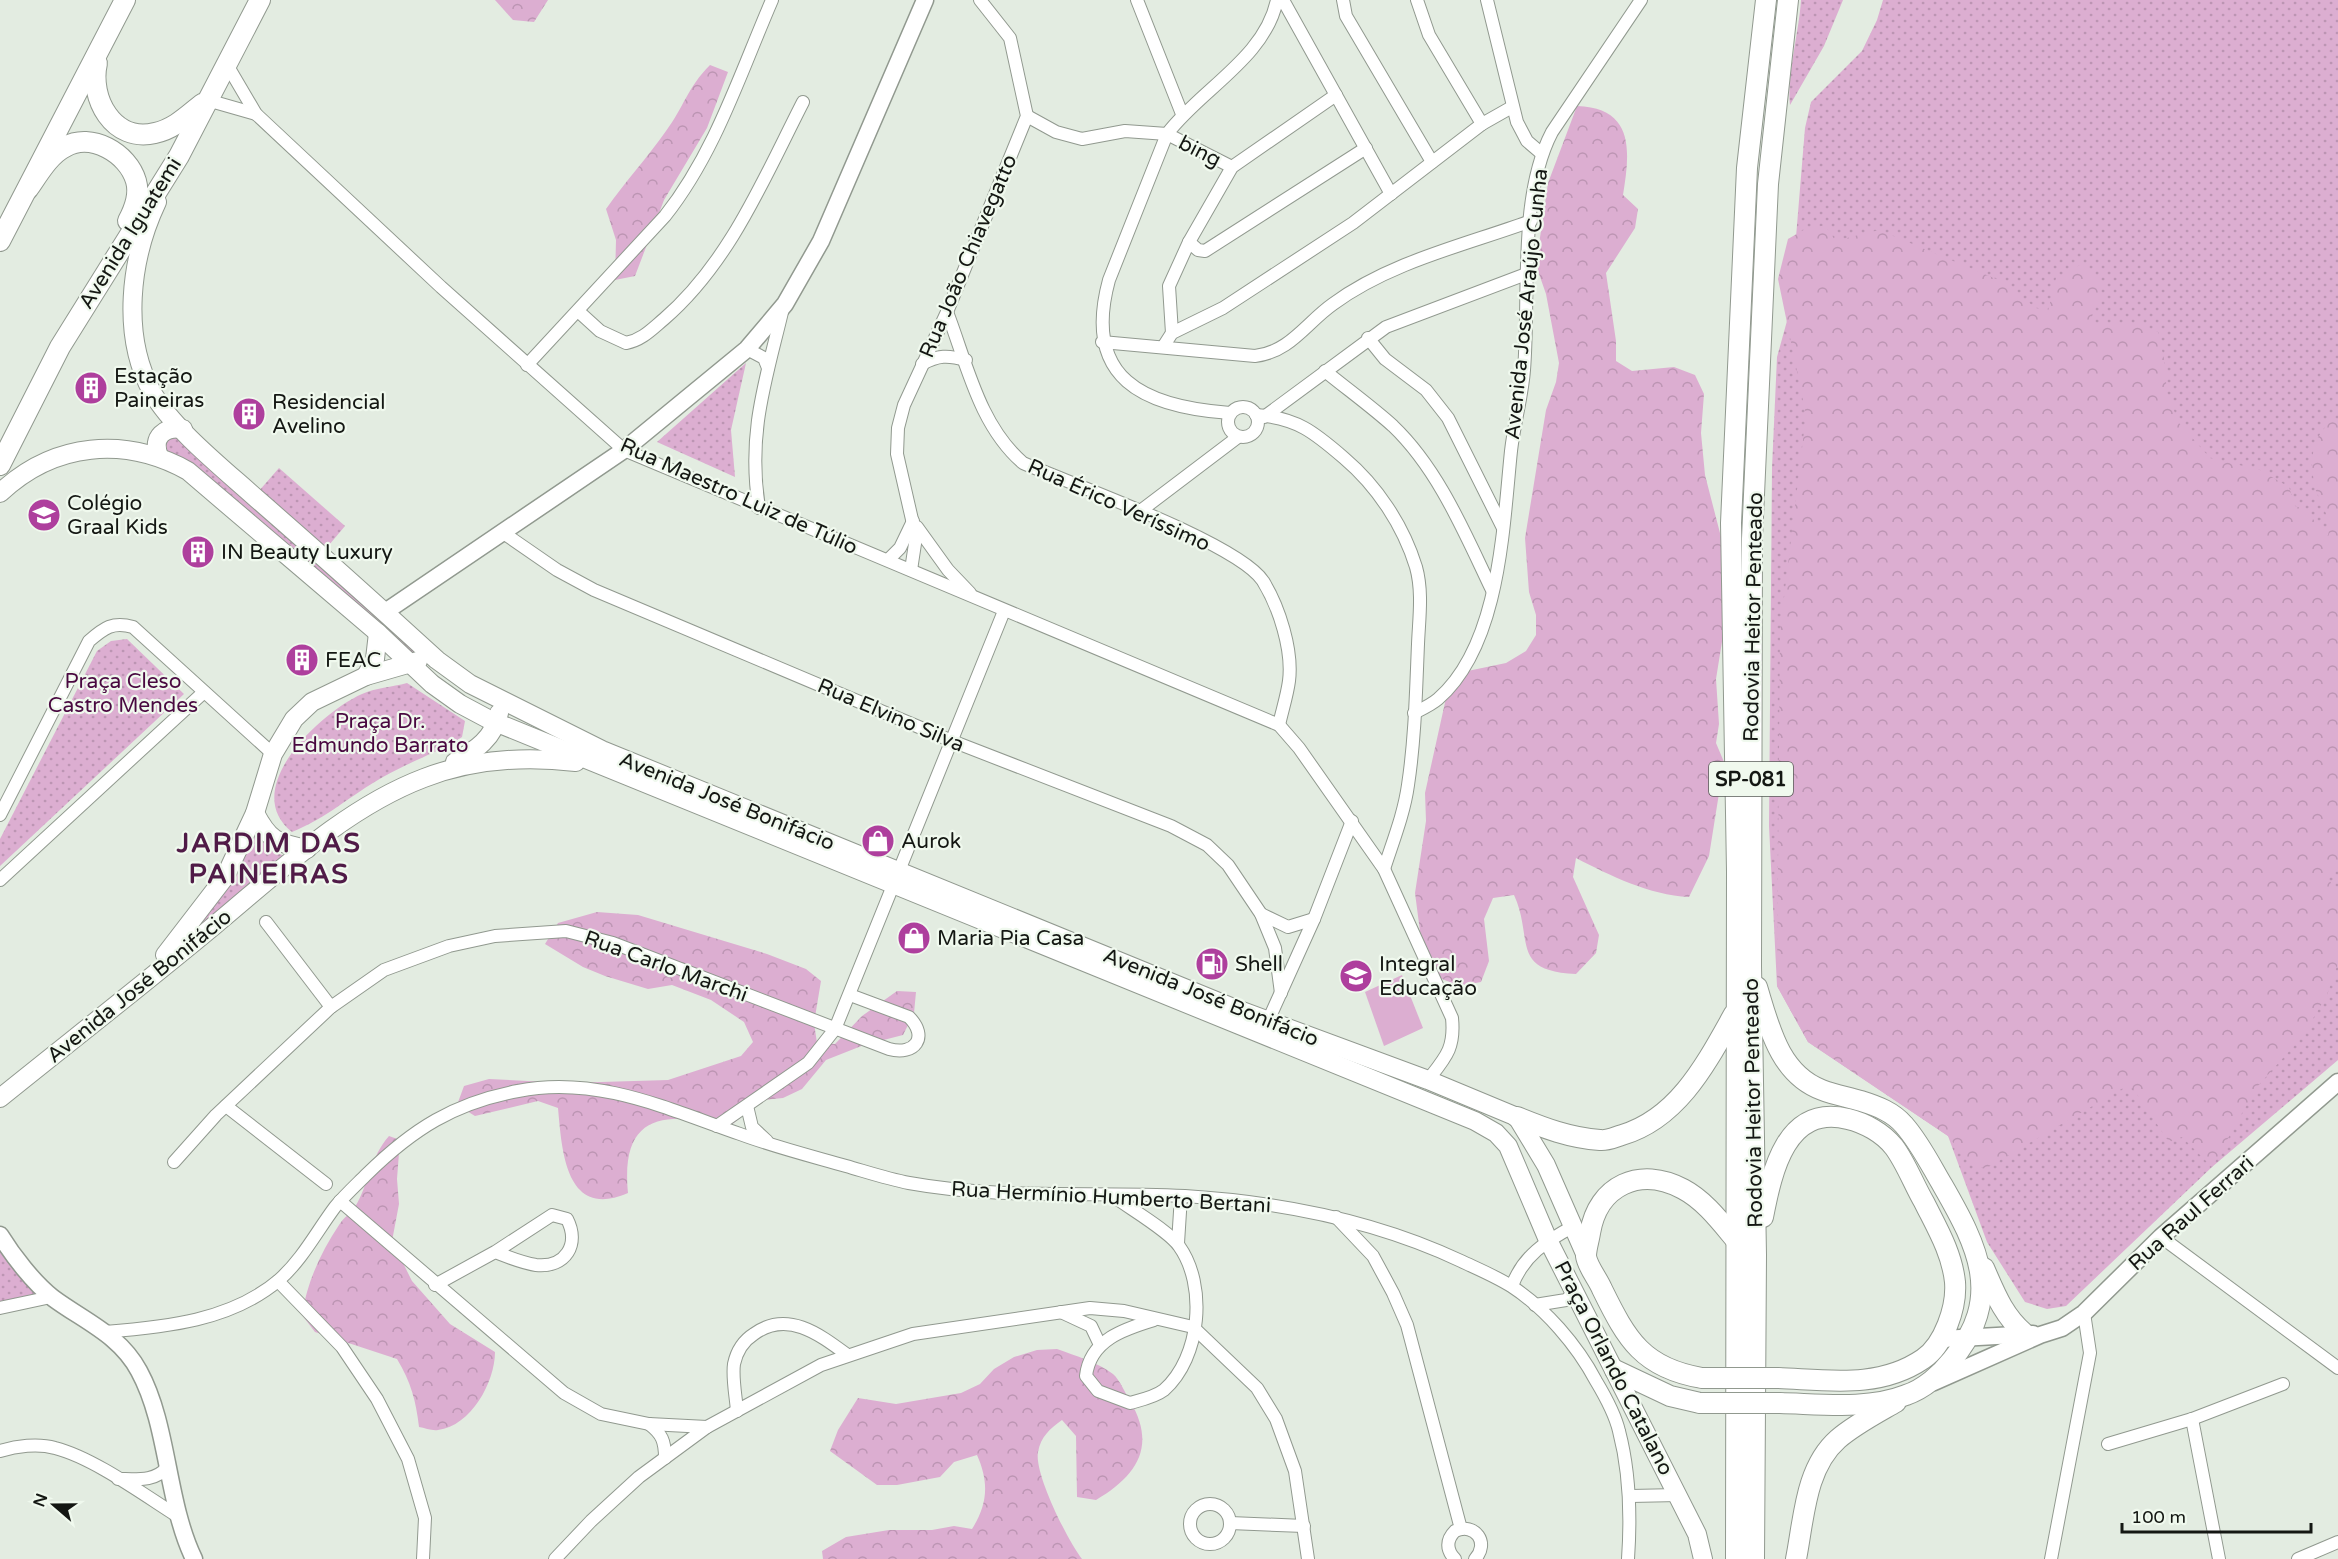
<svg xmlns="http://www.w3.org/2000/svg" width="2338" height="1559" viewBox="0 0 2338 1559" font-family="'Varela Round',sans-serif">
<defs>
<pattern id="grass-dots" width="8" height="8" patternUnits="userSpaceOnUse" patternTransform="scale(1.5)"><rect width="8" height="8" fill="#dcaed1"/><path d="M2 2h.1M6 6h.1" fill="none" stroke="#bc95b3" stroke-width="1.8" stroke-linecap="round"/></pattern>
<pattern id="forest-crowns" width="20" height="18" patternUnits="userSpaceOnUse" patternTransform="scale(1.5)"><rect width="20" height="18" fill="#dcaed1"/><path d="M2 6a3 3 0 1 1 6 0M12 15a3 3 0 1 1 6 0" fill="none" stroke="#bc95b3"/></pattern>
</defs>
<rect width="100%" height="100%" fill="#e3ece1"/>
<!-- grass -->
<g fill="url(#grass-dots)">
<path d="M 1801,0 L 1843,0 L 1824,46 L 1790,105 C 1787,73 1799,33 1801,0 Z"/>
<path d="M 1883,0 L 2338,0 L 2338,1060 L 2212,1167 L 2066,1306 L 2047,1309 L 2025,1302 L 1987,1242 L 1948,1136 L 1808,1042 L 1777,986 L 1769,826 L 1772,468 L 1777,357 L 1790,310 L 1805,128 L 1811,102 L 1862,51 L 1877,20 Z"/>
<path d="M 746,363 L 731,430 L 735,477 L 657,442 Z"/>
<path d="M 174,431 L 421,651 L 407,656 L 169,456 L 161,441 Z"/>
<path d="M 279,468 L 345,526 L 324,551 L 258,492 Z"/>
<path d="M 127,639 L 184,694 L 0,866 L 0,839 L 97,651 L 111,641 Z"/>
<path d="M 407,683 L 465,721 L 462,737 C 437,753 409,762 383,777 C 351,795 327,818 292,832 C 238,789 321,712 362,694 C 375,688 392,687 407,683 Z"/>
<path d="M 254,830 L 272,851 L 287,857 L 181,945 Z"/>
<path d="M 0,1251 L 36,1295 L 0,1303 Z"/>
</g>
<!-- forest -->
<g fill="url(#forest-crowns)">
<path d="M 495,0 L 548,0 L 534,22 L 513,20 Z"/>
<path d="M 710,65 L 728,72 L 707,128 L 664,200 L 635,276 L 615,280 L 616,240 L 606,209 C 625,182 647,158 666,131 C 684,107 687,88 710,65 Z"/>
<path d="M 1577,106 C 1635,108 1630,152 1623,195 L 1638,209 L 1635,228 L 1606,273 L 1616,341 L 1616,361 L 1632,371 L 1674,367 L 1695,375 L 1704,394 L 1701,433 L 1705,475 L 1736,595 L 1725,623 L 1716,679 L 1719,724 L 1716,743 L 1724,762 L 1709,856 L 1689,897 C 1649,895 1611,876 1576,858 L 1573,877 L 1599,935 L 1596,953 L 1576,974 C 1509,971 1534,938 1514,895 L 1493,898 L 1484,919 L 1489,961 L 1481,982 L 1459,986 L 1435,976 L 1421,939 L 1415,893 L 1426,821 L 1425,793 L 1448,689 L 1458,673 L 1506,663 L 1526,651 L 1536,635 L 1536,615 L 1529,592 L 1525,538 L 1546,410 L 1556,382 L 1559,363 L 1546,294 L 1538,271 L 1538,251 L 1548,183 Z"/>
<path d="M 1822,226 L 1830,231 L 1835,241 L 1879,230 L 2001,281 L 2036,308 L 2048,311 L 2056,278 L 2080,265 C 2110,281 2101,298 2088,323 L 2139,324 L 2158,332 L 2164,359 L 2167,393 L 2179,423 L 2210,458 L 2260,470 L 2289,487 L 2295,506 L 2304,509 L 2328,536 L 2330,523 L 2314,486 L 2312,464 L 2314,443 L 2330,420 L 2338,419 L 2338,864 L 2326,875 L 2338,894 L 2338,963 L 2327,995 L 2302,1037 L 2256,1088 L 2212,1167 L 2182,1137 L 2169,1142 L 2130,1084 L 1985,1169 L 1966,1159 L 1948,1136 L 1808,1042 L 1777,986 L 1780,631 L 1806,415 L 1778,279 L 1788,239 L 1807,228 Z"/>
<path d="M 597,912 L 638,915 L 767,954 L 806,969 L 821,981 L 814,1023 L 817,1043 L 835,1044 L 862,1016 L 897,991 L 916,992 L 914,1013 L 903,1035 L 864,1045 L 826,1060 L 802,1089 L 783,1098 L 763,1100 L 730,1126 C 667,1112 620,1111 628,1193 C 566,1220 562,1152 558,1108 L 538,1101 L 475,1116 L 457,1105 L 464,1086 L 489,1079 L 567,1083 L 668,1080 L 741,1056 L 753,1042 L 744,1022 L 711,1000 L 672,985 L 648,989 L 605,976 L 583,967 L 545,944 L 558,923 Z"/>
<path d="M 389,1136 L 400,1140 L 397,1179 L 399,1204 L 392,1241 L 412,1281 L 450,1324 L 495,1352 C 495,1382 471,1426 438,1430 C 432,1431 425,1428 419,1427 C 416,1401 411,1382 397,1359 L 315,1332 L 302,1315 C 307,1282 321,1252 339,1225 C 343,1218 351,1213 355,1207 C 369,1184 370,1157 389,1136 Z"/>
<path d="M 1057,1349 C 1076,1356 1097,1362 1113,1374 C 1120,1380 1125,1393 1130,1401 C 1157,1446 1137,1476 1096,1500 L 1077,1497 L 1076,1436 L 1062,1420 C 1050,1429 1041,1436 1038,1452 C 1034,1474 1068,1541 1082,1559 L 823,1559 L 822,1551 L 846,1537 L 889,1530 L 932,1530 L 954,1526 L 972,1529 C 988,1504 989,1482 977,1455 L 954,1462 L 940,1477 L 897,1485 L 877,1485 L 830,1451 L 838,1430 L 858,1398 L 896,1404 L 961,1393 L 980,1384 L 994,1369 L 1014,1357 L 1037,1350 Z"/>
</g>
<!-- garden -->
<path fill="#dcaed1" d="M 1402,975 L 1423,1028 L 1384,1046 L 1365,992 Z"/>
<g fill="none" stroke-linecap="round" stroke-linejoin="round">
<!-- minor casing -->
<g stroke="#91998f" stroke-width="14">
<g id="minor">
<path d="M 1137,0 L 1182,114"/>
<path d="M 1283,0 L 1391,194"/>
<path d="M 1343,0 L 1346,16 L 1432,162"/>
<path d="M 1417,0 L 1429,35 L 1482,124"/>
<path d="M 1487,0 L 1517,122 L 1527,141 L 1541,153"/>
<path d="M 226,63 L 256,114 L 441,287 L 624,450 L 1279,725 L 1299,748 L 1384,869 L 1452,1018 C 1455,1048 1446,1057 1428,1080"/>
<path d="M 207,100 L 256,114"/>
<path d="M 1027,116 L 1056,132 L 1082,139 L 1125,131 L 1167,134 L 1232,167"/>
<path d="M 1189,242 L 1198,250 L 1205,251 L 1366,148"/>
<path d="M 578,311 L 600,331 L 626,343 C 642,340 652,329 664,319 C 730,262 764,178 803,102"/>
<path d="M 947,312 C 967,364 979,425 1023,463 C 1071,484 1238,543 1263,581 C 1279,607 1293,650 1289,681 C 1287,696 1282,711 1279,725"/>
<path d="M 1172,333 L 1169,286 L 1189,242 L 1232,167 L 1336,95"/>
<path d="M 1368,338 L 1385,359 L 1426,390 L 1448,418 L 1503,528"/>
<path d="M 1102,342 L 1255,356 C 1290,352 1306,323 1333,304 C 1390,262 1465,245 1531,221"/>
<path d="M 1163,347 L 1172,333 L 1223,308 L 1353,223 L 1482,124 L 1512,107"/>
<path d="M 747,349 L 764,358 L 768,368"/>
<path d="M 922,364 C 938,355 948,355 966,360"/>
<path d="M 527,365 L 665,216 C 715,153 740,74 772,0"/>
<path d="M 1325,371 C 1347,389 1372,407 1393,426 C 1439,470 1465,534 1492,590"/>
<circle cx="1243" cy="422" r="15"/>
<path d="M 1230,413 C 1144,407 1082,379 1109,280 L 1167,134 C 1201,89 1265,58 1277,0"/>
<path d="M 1256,415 C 1297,418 1314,432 1344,458 C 1377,486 1403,525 1416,567 C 1423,592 1419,619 1418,644 C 1416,691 1415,739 1408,785 C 1404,814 1393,841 1384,869"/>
<path d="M 1264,417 L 1386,327 L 1526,274"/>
<path d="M 759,508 C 747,432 766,380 783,308"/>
<path d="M 1139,512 L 1238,437"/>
<path d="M 917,527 L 948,570 L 970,593"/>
<path d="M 502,532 L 557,570 L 594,590 L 952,741 L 1171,826 L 1207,845 L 1228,865 L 1261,914 L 1275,948 L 1281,993"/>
<path d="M 888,560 L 900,548 L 913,521"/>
<path d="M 911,570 L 916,537 L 897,454 L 898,428 L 904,405 L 947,312 L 1027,116 L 1010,38 L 980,0"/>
<path d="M 1414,713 C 1422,709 1431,705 1438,699 C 1500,645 1503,528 1511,451 C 1514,424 1522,397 1524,370 C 1530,297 1518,197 1552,132 L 1641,0"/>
<path d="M 0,815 L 89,641 C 104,628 113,621 133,627 L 273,754"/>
<path d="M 0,880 L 204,692"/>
<path d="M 1261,914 L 1288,927 L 1314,919"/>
<path d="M 266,922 L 331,1007"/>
<path d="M 1268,1021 L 1314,919 L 1352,821"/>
<path d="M 226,1106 L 326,1184"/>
<path d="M 747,1106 L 752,1127 L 767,1141"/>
<path d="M 717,1126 L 808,1063 L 835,1029 L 1004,611"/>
<path d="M 174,1162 L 216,1115 L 331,1007 L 384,970 L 449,946 L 495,936 L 566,931 L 613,943 L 889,1049 C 915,1056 929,1037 909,1017 L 850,995"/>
<path d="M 1113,1196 C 1129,1208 1169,1231 1179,1246 C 1207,1285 1201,1357 1164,1390 C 1155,1397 1141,1400 1130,1403 L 1098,1391 L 1086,1376 C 1090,1340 1124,1329 1154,1320"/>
<path d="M 340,1201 L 564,1393 L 601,1414 L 649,1424 L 707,1427"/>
<path d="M 1336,1217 L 1373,1256 L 1393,1293 L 1407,1325 L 1461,1529"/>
<path d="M 2161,1237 L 2338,1368"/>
<path d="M 1178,1243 L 1181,1196"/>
<path d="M 278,1281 L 342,1347 L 377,1399 L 408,1459 L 425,1518 L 423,1559"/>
<path d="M 435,1285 L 495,1252 L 552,1215 L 567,1219 C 580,1244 566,1268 536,1265 C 522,1263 508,1257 495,1252"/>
<path d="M 1512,1286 C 1523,1256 1546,1241 1574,1226"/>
<path d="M 1535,1305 L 1566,1300 L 1576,1291"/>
<path d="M 0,1308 L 51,1297"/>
<path d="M 1061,1312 L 1091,1326 L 1100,1345"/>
<path d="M 105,1332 C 165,1327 231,1321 279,1280 C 302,1260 317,1231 335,1207 C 345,1195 356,1185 367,1174 C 413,1129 454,1103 518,1091 C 596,1075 668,1109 740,1134 C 775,1147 811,1156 846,1166 C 867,1172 888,1179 909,1183 C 1003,1200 1091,1191 1185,1196 C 1281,1202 1374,1220 1461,1261 C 1478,1269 1495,1276 1511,1286 C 1545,1308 1577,1345 1596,1381 C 1605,1396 1615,1414 1619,1431 C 1630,1473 1631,1516 1628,1559"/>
<path d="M 737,1411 C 736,1397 732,1378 734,1364 C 737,1350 743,1341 754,1334 C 787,1310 819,1334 846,1354"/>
<path d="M 2192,1419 L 2219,1559"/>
<path d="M 649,1424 C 662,1434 665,1441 665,1458"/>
<path d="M 2108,1444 L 2192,1419 L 2283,1384"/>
<path d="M 0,1451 C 16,1446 38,1443 55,1448 C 94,1458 144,1495 179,1517"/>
<path d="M 118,1479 C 135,1479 156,1482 167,1467"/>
<path d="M 1631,1496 L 1678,1495"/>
<circle cx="1210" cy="1524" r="20"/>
<path d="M 1230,1523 L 1304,1526"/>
<path d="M 555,1559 L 591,1521 L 639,1477 L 707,1427 L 821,1365 L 913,1334 L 1090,1308 L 1124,1311 L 1193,1327 L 1257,1388 L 1276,1419 L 1295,1471 L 1308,1559"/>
<path d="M 1455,1559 C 1446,1550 1446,1540 1455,1531 C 1475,1522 1490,1543 1475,1559"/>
<path d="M 2051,1559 L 2090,1353 L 2084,1313"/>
<path d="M 2298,1559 L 2338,1542"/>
</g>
</g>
<!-- tertiary casing -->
<g stroke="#91998f" stroke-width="19">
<g id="tertiary">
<path d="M 385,612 L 624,450 L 747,349 L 785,304 L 821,241 L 925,0"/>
<path d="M 0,1235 C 13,1256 33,1282 53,1298 C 84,1321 120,1335 139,1371 C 169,1426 166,1501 194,1559"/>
<path d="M 1942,1339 L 2033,1334"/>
<path d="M 1934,1382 L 2040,1335 L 2062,1328 L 2084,1313 L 2161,1237 L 2338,1082"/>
</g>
</g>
<!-- secondary casing -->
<g stroke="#91998f" stroke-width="20">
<g id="secondary">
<path d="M 157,202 C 130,259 121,335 152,392 C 173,429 225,470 257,499 C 318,552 378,606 437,660 L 470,684 L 602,750 L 1231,1007 L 1428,1080 L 1517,1117 L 1546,1165 L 1586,1256"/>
<path d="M 159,456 C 151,437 165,426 183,429"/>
<path d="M 0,493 C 54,442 125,436 188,471 L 378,633 L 432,684 L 460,704 L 490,720 L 1475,1121 L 1496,1133 L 1508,1146 L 1548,1240 L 1697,1534 L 1703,1559"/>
<path d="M 366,676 L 375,659 L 378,633"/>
<path d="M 455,762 C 476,750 494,738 499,713"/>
<path d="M 255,813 C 269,840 276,843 307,849"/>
<path d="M 165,955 L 225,877 L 255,813 L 273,754 L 294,719 L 312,702 L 366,676 L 418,661"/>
<path d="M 0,1098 C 72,1040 145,983 216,924 C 280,871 345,808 424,778 C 473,759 525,756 576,762"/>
</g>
</g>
<!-- primary casing -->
<g stroke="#91998f" stroke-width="22">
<g id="primary">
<path d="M 97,63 C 89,98 113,143 155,133 C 174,129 187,116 202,104"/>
<path d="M 28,189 C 38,175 49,155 65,147 C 91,132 128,153 136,181 C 140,195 135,208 128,221"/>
<path d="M 0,241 L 125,0"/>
<path d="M 0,465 L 60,347 L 179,156 L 260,0"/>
<path d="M 1757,987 C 1769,1026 1779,1074 1822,1090 C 1835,1095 1848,1097 1861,1101 C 1877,1106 1893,1112 1904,1125 C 1920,1143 1931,1166 1943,1186 C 1978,1247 2004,1298 1952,1360 C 1941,1374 1924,1389 1906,1395 C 1868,1410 1821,1404 1780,1403"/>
<path d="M 1517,1117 C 1544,1128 1570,1138 1600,1140 C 1607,1141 1615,1137 1622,1135 C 1679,1118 1707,1062 1734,1014"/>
<path d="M 1763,1217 C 1772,1171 1786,1104 1848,1119 C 1865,1123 1883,1133 1894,1147 C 1906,1163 1914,1185 1924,1202 C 1937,1228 1952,1253 1955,1282 C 1957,1307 1944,1345 1923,1359 C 1879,1389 1828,1380 1778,1378"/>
<path d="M 1984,1268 C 1995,1293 2003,1315 2024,1333"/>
<path d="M 1615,1370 L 1670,1396 L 1700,1403"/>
<path d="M 1702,1378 C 1643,1368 1627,1340 1602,1289 C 1598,1279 1587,1266 1586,1256 C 1586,1249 1589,1240 1590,1233 C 1598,1185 1640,1166 1683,1189 C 1704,1200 1720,1221 1735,1239"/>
<path d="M 1736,1559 L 1737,871 L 1731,523 L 1747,168 L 1766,0"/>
<path d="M 1754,1559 L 1756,1255 L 1751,966 L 1752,539 L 1768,184 L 1788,0"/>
<path d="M 1796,1559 C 1804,1519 1805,1468 1838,1439 C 1854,1425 1877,1413 1896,1402"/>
</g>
</g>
<!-- minor -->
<use href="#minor" stroke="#fff" stroke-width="12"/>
<!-- tertiary -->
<use href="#tertiary" stroke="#fff" stroke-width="16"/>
<!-- secondary -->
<use href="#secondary" stroke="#fff" stroke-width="18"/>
<!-- primary -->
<use href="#primary" stroke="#fff" stroke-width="20"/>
<!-- primary-bridge casing -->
<g stroke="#91998f" stroke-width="22" stroke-linecap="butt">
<g id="primary-bridge">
<path d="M 1702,1378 L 1778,1378"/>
<path d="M 1700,1403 L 1780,1403"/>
</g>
</g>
<!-- primary-bridge -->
<use href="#primary-bridge" stroke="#fff" stroke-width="20"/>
</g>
<!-- icons -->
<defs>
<g id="building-disc" transform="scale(1.725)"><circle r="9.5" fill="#ae3f9d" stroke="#f0f9ee"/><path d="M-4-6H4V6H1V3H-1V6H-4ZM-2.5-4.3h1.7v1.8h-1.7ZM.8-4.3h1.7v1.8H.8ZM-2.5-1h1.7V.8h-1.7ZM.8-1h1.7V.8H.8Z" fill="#fff"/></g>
<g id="school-disc" transform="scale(1.725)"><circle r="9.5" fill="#ae3f9d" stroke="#f0f9ee"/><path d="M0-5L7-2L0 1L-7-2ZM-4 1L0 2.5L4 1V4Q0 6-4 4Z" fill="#fff"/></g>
<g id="shop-disc" transform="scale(1.725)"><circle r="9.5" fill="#ae3f9d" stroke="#f0f9ee"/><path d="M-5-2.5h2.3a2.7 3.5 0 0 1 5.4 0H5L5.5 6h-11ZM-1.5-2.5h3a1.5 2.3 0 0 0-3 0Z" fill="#fff"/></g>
<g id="fuel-disc" transform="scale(1.725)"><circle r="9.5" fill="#ae3f9d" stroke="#f0f9ee"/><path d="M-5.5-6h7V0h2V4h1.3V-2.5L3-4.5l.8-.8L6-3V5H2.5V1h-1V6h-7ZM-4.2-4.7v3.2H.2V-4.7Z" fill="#fff"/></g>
</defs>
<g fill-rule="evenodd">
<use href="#building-disc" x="91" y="388"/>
<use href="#building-disc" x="249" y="414"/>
<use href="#school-disc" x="44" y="515"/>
<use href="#building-disc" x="198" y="552"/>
<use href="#building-disc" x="302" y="660"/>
<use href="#shop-disc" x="878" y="841"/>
<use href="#shop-disc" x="914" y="938"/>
<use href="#fuel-disc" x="1212" y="964"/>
<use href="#school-disc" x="1356" y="976"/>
</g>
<g text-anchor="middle" stroke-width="4.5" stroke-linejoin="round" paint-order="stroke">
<!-- shield labels -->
<rect fill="#f0f9ee" stroke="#565b55" stroke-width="1.5" x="1709" y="762" width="84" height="34" rx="4.5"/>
<g font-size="20" font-weight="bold" fill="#141713">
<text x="1751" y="786">SP-081</text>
</g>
<!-- street labels -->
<g font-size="21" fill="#141713" stroke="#f0f9ee">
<text transform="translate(1200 151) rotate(27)" y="7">bing</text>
<text transform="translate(130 233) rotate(-58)" y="7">Avenida Iguatemi</text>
<text transform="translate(968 256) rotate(-67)" y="7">Rua João Chiavegatto</text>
<text transform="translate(1526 304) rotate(-84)" y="7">Avenida José Araújo Cunha</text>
<text transform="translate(739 496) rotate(24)" y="7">Rua Maestro Luiz de Túlio</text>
<text transform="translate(1119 505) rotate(24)" y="7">Rua Érico Veríssimo</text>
<text transform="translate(1753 617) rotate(-89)" y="7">Rodovia Heitor Penteado</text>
<text transform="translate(891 715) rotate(23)" y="7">Rua Elvino Silva</text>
<text transform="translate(727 801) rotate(22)" y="7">Avenida José Bonifácio</text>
<text transform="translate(666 966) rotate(20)" y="7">Rua Carlo Marchi</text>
<text transform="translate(139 986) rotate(-39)" y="7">Avenida José Bonifácio</text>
<text transform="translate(1211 997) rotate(22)" y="7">Avenida José Bonifácio</text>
<text transform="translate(1753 1103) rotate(-91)" y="7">Rodovia Heitor Penteado</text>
<text transform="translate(1111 1197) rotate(3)" y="7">Rua Hermínio Humberto Bertani</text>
<text transform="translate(2191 1213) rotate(-42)" y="7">Rua Raul Ferrari</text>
<text transform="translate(1614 1368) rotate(63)" y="7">Praça Orlando Catalano</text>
</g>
<!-- poi labels -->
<g font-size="21" fill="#141713" stroke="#f0f9ee" text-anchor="start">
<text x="114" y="383">Estação<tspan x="114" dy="24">Paineiras</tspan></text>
<text x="272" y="409">Residencial<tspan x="272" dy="24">Avelino</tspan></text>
<text x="67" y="510">Colégio<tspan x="67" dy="24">Graal Kids</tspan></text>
<text x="221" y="559">IN Beauty Luxury</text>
<text x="325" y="667">FEAC</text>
<text x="901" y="848">Aurok</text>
<text x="937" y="945">Maria Pia Casa</text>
<text x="1235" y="971">Shell</text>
<text x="1379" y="971">Integral<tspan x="1379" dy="24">Educação</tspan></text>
</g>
<!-- park labels -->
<g font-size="21" fill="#490840" stroke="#f0f9ee">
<text x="123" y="688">Praça Cleso<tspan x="123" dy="24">Castro Mendes</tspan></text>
<text x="380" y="728">Praça Dr.<tspan x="380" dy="24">Edmundo Barrato</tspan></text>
</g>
<!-- district labels -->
<g font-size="27" font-weight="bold" letter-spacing="1.5" fill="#501b47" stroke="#f0f9ee">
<text x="269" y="852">JARDIM DAS<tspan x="269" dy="31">PAINEIRAS</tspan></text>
</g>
</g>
<!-- north arrow -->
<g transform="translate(54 1505) rotate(290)" stroke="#f0f9ee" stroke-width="4.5" paint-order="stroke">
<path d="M0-4.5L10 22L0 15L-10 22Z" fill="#141713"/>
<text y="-9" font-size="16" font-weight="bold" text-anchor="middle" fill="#141713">N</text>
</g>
<!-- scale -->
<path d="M2122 1523v9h189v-9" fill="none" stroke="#141713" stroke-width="3"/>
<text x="2131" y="1523" font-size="18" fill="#141713" stroke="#f0f9ee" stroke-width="4.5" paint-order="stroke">100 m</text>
</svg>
